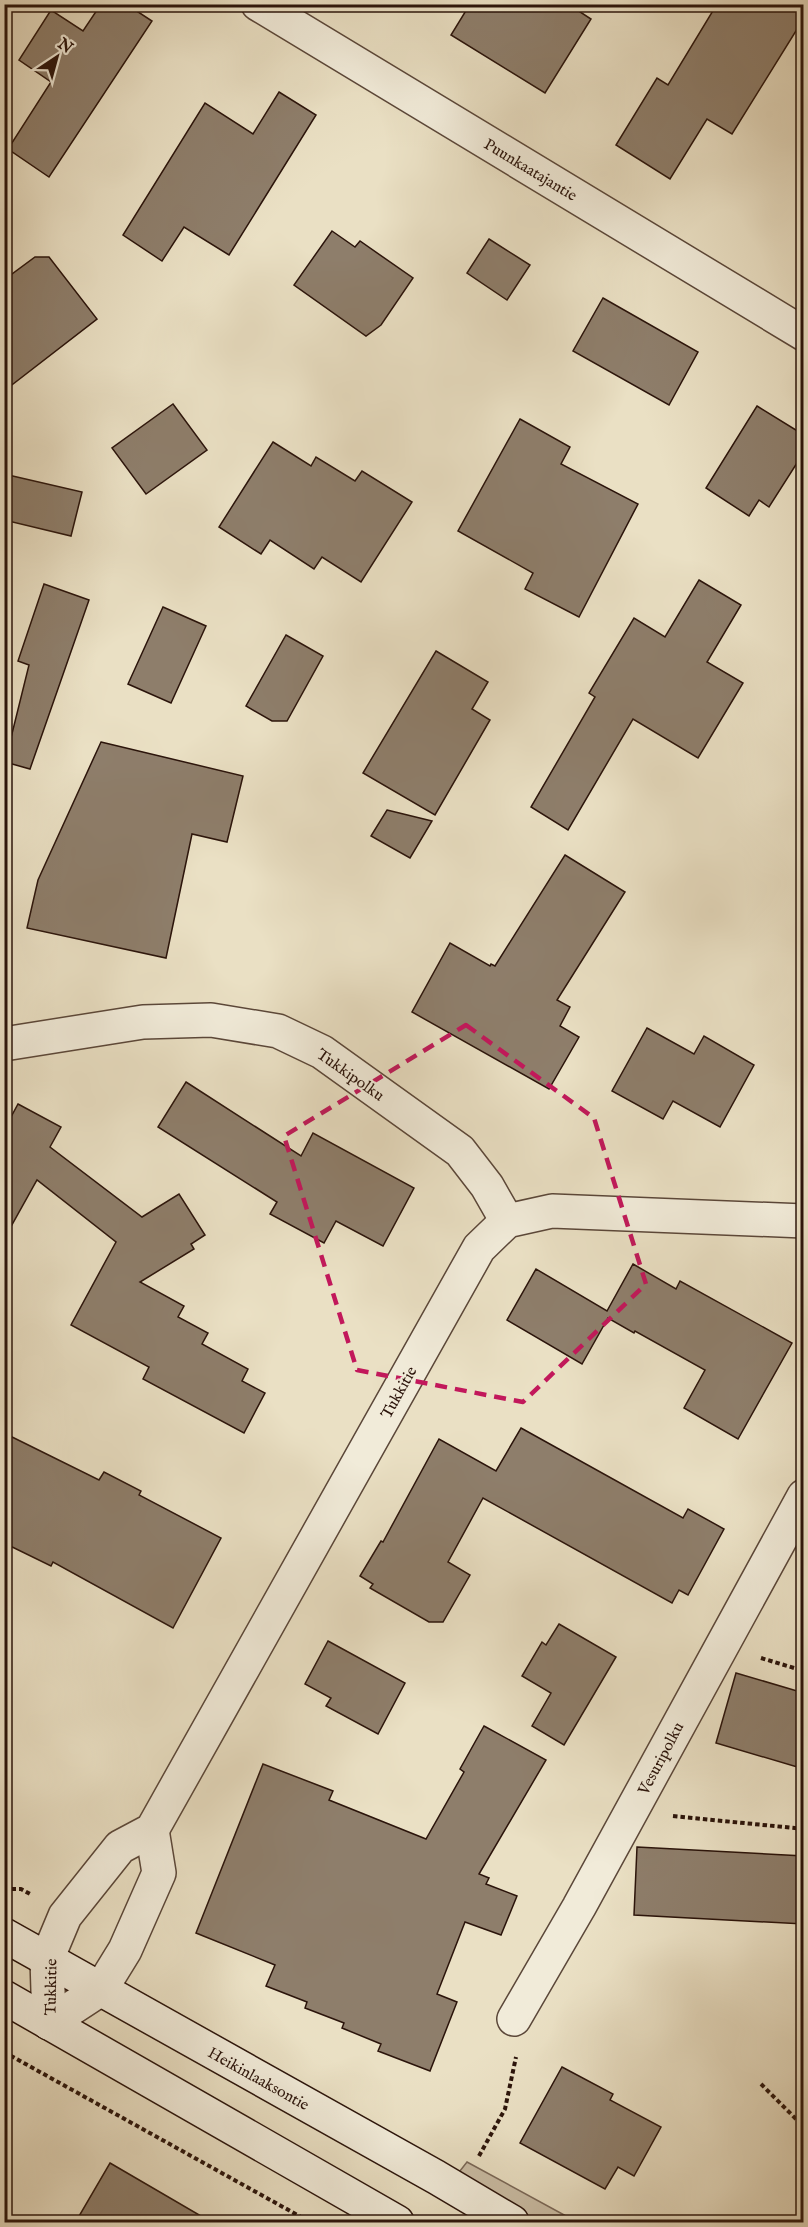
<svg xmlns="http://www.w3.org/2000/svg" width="808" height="2227" viewBox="0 0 808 2227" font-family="'IM FELL English',serif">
<rect width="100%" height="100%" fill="#eae0c4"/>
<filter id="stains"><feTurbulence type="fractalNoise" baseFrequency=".00333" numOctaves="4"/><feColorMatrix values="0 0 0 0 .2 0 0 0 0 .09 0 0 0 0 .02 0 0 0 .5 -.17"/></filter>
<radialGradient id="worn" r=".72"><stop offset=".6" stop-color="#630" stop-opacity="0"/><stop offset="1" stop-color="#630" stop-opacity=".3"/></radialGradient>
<!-- green -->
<path fill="#cabda5" stroke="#7a6858" stroke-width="1.5" d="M 467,2162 L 577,2222 L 539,2222 L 456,2176 Z"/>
<!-- building -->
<g fill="#8e7e6b" stroke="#2b140b" stroke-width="1.5">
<path d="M 101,4 L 126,4 L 152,21 L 49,177 L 8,149 L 51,82 L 19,60 L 51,10 L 83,31 Z"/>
<path d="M 470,4 L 568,4 L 591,19 L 545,93 L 451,35 Z"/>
<path d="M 717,4 L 804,4 L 804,18 L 732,134 L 707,119 L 670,179 L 616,145 L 657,78 L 668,85 Z"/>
<path d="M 279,92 L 316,115 L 229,255 L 184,227 L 162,261 L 123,235 L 205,103 L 253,134 Z"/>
<path d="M 332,231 L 355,247 L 360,241 L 413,278 L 381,325 L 366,336 L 294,285 Z"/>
<path d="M 489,239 L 530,265 L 507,300 L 467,273 Z"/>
<path d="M 35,257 L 49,257 L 97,319 L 4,391 L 4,280 Z"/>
<path d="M 603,298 L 698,352 L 669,405 L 573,351 Z"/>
<path d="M 173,404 L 207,450 L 146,494 L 112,448 Z"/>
<path d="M 757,406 L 804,435 L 804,452 L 769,507 L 759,500 L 749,516 L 706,488 Z"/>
<path d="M 520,419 L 570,447 L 561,464 L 638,504 L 579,617 L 525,589 L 533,573 L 458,531 Z"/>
<path d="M 273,442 L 311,466 L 316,457 L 355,481 L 362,471 L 412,502 L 361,582 L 322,557 L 314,569 L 270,540 L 261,554 L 219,527 Z"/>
<path d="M 4,474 L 82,492 L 71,536 L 4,520 Z"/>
<path d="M 699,580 L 741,605 L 707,662 L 743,683 L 698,758 L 633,719 L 568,830 L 531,807 L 595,697 L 589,693 L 634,618 L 665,637 Z"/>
<path d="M 44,584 L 89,600 L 30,769 L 5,762 L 29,665 L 18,661 Z"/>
<path d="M 163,607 L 206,626 L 171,703 L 128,684 Z"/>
<path d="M 286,635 L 323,656 L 287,721 L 272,721 L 246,706 Z"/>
<path d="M 436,651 L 488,682 L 472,709 L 490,720 L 435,815 L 363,773 Z"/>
<path d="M 101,742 L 243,776 L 227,842 L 192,834 L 166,958 L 27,928 L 38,880 Z"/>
<path d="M 387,810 L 432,821 L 410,858 L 371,836 Z"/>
<path d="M 565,855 L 625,892 L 557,1000 L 570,1007 L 560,1026 L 579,1037 L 549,1089 L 412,1012 L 450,943 L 490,966 L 491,964 L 495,966 Z"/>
<path d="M 647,1028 L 694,1054 L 704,1036 L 754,1065 L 720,1127 L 673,1101 L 663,1119 L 612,1091 Z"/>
<path d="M 186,1082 L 301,1156 L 313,1133 L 414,1188 L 383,1246 L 336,1221 L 324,1243 L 270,1214 L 277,1202 L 158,1127 Z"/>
<path d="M 18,1104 L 61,1127 L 50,1147 L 142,1217 L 179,1194 L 205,1235 L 191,1244 L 194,1249 L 140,1282 L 184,1306 L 178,1317 L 208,1333 L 202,1344 L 248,1369 L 242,1381 L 265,1393 L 244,1433 L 143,1379 L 149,1367 L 71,1325 L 116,1242 L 37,1180 L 4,1239 L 4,1130 Z"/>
<path d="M 633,1264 L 676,1289 L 680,1281 L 792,1343 L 738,1439 L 684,1408 L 705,1370 L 635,1331 L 634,1333 L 608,1318 L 582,1364 L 507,1320 L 536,1269 L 607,1311 Z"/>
<path d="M 521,1428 L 683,1518 L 688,1509 L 724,1529 L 688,1595 L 679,1590 L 672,1603 L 483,1498 L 448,1562 L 470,1575 L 443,1622 L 429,1622 L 370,1588 L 373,1584 L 360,1576 L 381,1541 L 383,1542 L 439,1439 L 496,1471 Z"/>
<path d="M 4,1433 L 99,1480 L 104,1472 L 141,1491 L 139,1495 L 221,1538 L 173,1628 L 53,1562 L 51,1566 L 4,1543 Z"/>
<path d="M 559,1624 L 616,1657 L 564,1745 L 532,1726 L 551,1693 L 522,1676 L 542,1642 L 546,1645 Z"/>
<path d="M 328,1641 L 405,1683 L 378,1734 L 326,1706 L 331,1698 L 305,1684 Z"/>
<path d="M 736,1673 L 804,1693 L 804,1769 L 716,1743 Z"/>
<path d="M 484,1726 L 546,1760 L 479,1874 L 489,1878 L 486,1884 L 517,1896 L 501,1935 L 465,1922 L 437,1994 L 457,2002 L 430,2071 L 378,2051 L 381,2044 L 342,2028 L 344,2023 L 305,2008 L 307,2002 L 266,1986 L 275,1965 L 196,1933 L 263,1764 L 333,1791 L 329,1800 L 426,1839 L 464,1772 L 460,1769 Z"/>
<path d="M 637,1847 L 804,1856 L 804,1924 L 634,1915 Z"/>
<path d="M 562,2067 L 613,2094 L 610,2100 L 661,2127 L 634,2176 L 618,2167 L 605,2189 L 520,2143 Z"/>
<path d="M 110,2163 L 213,2223 L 75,2223 Z"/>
</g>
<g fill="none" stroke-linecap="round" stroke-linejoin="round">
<!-- minor casing -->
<g stroke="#5b4739" stroke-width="36">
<g id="minor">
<path d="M 258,4 L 804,334"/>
<path d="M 4,1044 L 143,1022 L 211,1020 L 278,1031 L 322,1052 L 460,1151 L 487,1186 L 507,1221"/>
<path d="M 514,2019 L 579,1907 L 804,1496"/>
<path d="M 49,2023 L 47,1959 L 65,1916 L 120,1847 L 152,1830 L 479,1248 L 507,1221 L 552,1211 L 804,1221"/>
<path d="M 49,2023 L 101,1989 L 125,1950 L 159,1873 L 152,1830"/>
</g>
</g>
<!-- secondary casing -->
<g stroke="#2b140b" stroke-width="36">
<g id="secondary">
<path d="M 4,1935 L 436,2177 L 512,2222"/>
<path d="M 4,1997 L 397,2222"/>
</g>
</g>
<!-- path -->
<g stroke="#2b140b" stroke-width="4" stroke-dasharray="4.5 3" stroke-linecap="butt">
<path d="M 761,1658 L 804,1671"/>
<path d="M 673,1816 L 804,1829"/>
<path d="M 4,1889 L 21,1889 L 32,1895"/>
<path d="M 4,2052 L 310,2222"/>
<path d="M 761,2084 L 804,2127"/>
<path d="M 479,2156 L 505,2109 L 516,2057"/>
</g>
<!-- minor -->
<use href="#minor" stroke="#f1ebd9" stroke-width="33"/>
<!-- secondary -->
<use href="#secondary" stroke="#f1ebd9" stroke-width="33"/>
</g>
<!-- marked area -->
<path fill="none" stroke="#c2185b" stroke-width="4.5" stroke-dasharray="12 8" stroke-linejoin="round" d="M 466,1025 L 594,1118 L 646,1284 L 523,1402 L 357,1370 L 284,1136 Z"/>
<g text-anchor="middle" stroke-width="4.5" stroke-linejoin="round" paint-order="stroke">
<!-- street labels -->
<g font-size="16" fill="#2b140b" stroke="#f1ebd9">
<text transform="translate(531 169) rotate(31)" y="6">Puunkaatajantie</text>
<text transform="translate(351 1074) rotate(35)" y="6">Tukkipolku</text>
<text transform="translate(398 1392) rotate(-61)" y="6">Tukkitie</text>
<text transform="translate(660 1758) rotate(-62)" y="6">Vesuripolku</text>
<text transform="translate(50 1987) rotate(-89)" y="6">Tukkitie</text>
<text transform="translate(259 2078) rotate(29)" y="6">Heikinlaaksontie</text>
</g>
</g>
<!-- margin -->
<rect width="808" height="2227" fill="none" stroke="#eae0c4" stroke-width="24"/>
<rect x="6" y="6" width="796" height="2215" fill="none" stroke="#2b140b" stroke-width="3"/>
<rect x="12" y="12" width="784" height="2203" fill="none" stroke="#2b140b" stroke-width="1.5"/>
<!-- north arrow -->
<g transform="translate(57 57) rotate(36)" stroke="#f1ebd9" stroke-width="4.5" paint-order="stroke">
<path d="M0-4.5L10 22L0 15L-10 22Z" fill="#2b140b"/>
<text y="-9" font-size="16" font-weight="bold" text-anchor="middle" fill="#2b140b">N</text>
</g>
<rect width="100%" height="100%" filter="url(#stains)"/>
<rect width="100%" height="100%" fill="url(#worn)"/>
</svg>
